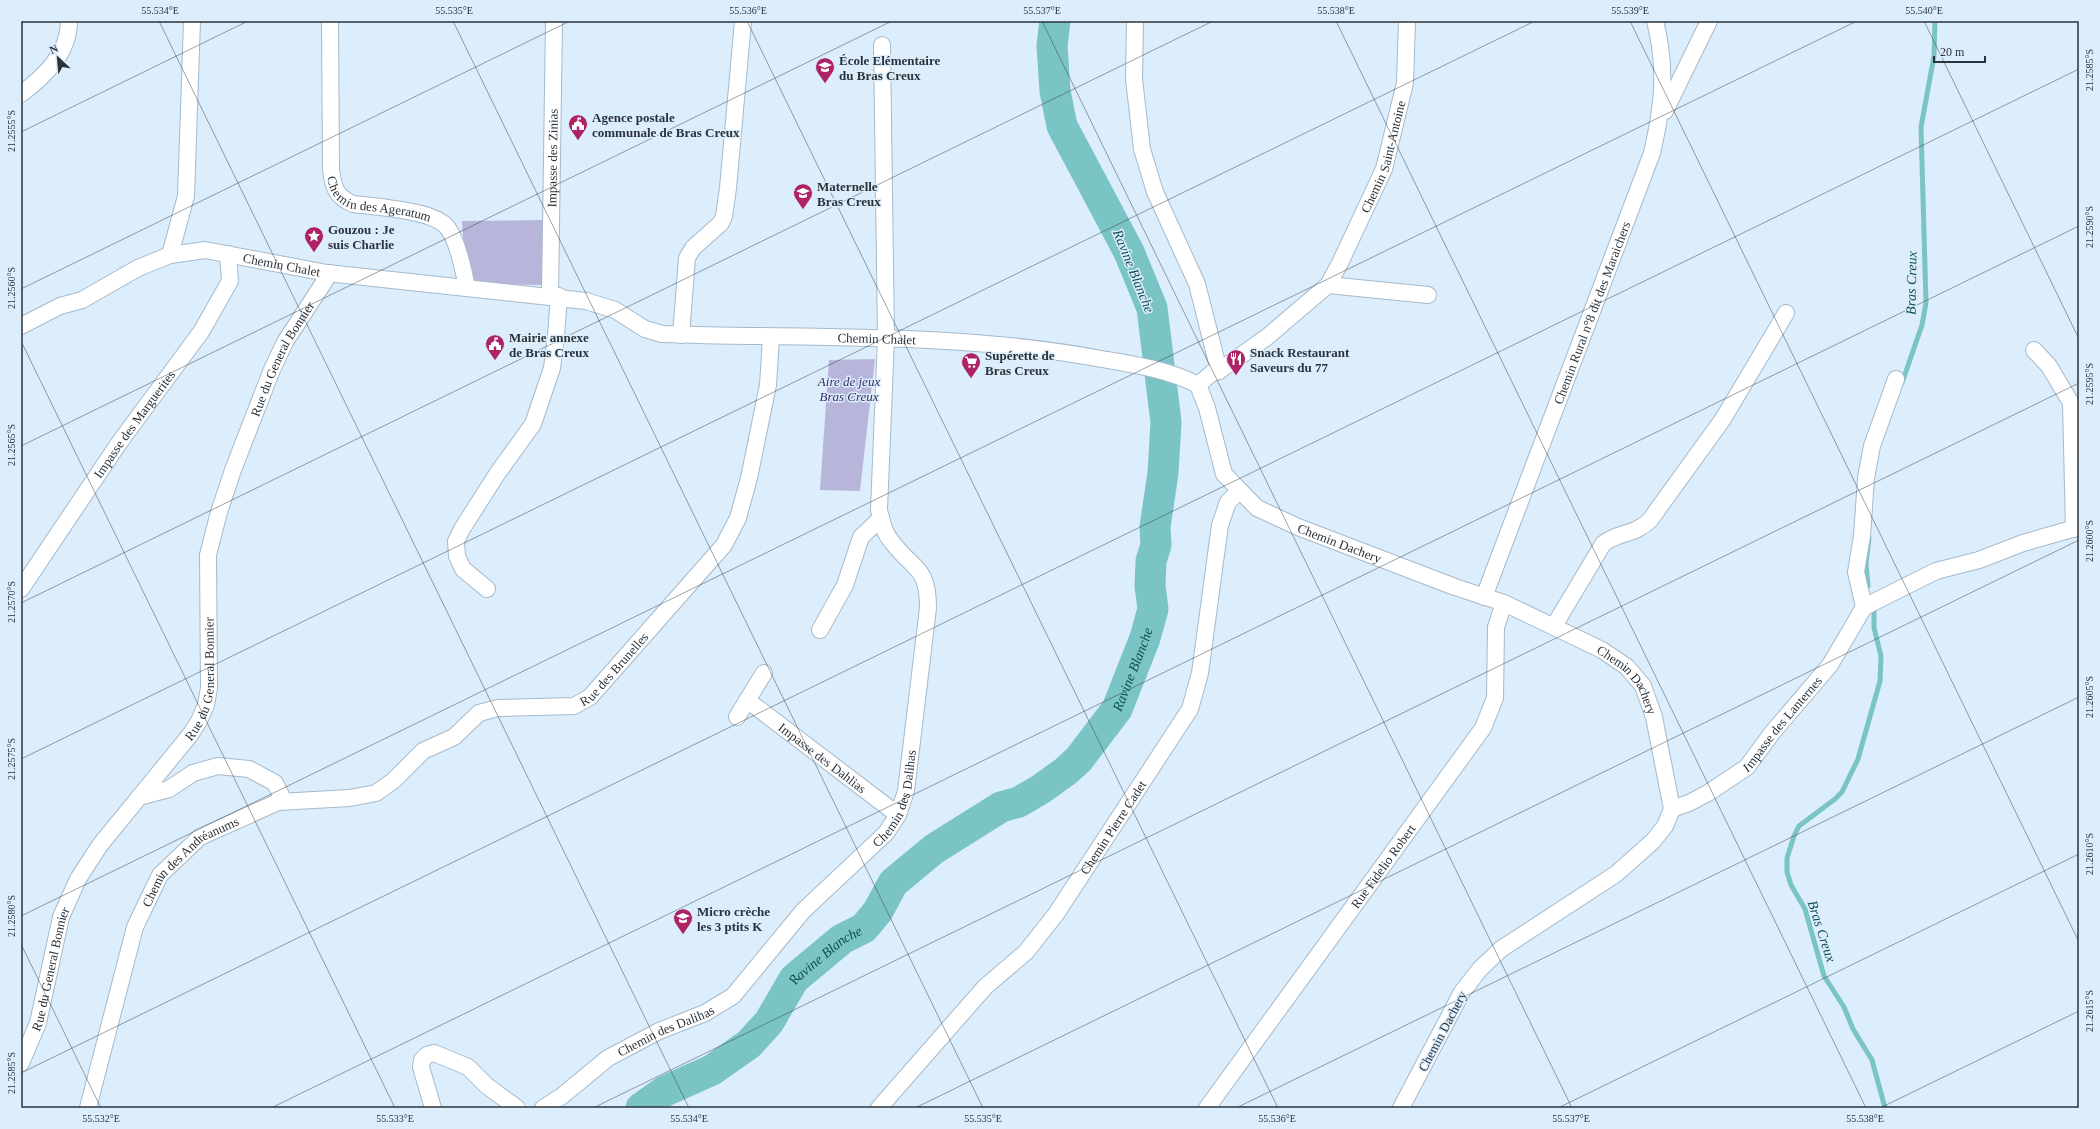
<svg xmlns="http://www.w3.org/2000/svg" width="2100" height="1129" viewBox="0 0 2100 1129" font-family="'Times New Roman',serif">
<rect width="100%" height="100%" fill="#dcedfc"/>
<!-- green -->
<g fill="#b8b5db">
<path d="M 548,220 L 548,285 L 466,284 L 462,221 Z"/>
<path d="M 875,359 L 860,491 L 820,490 L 829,360 Z"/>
</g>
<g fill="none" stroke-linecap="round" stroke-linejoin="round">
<!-- stream -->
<g stroke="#7bc4c5" stroke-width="5">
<path d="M 1902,383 L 1922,325 L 1926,303 L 1921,127 L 1934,56 L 1935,21"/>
<path d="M 1868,586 L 1866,564 L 1869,538"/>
<path d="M 1874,612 L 1874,628 L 1881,656 L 1880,681 L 1858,759 L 1842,792 L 1835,799 L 1799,826 L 1794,836 L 1787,858 L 1787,872 L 1791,885 L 1805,909 L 1824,976 L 1844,1007 L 1853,1029 L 1872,1060 L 1885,1108"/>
</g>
<!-- river -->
<path stroke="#7bc4c5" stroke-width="31" id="s1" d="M 641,1108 L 665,1091 L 712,1070 L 749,1044 L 769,1022 L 794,979 L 842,939 L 864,928 L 878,911 L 893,883 L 934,849 L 1001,807 L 1019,802 L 1041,789 L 1066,771 L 1079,759 L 1117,709 L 1145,638 L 1153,609 L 1150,586 L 1151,561 L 1156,545 L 1155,527 L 1163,473 L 1166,422 L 1152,308 L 1129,252 L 1062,126 L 1055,91 L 1052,45 L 1055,21"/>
<!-- minor casing -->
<g stroke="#a5bacb" stroke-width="18">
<g id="minor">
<path id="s2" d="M 330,21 L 331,169 C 333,187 336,197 353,204 C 376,207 429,210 445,225 C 457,236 464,272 467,288"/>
<path d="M 1135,21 L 1134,79 L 1142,149 L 1155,192 L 1197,284 L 1219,371"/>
<path d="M 21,94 C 45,76 69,53 69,21"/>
<path d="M 1665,111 L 1709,21"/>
<path d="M 170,255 L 186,196 L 192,21"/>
<path d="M 1328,285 L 1428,295"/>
<path id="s3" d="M 550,295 L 554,21"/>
<path id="s4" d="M 21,326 L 60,306 L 82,300 L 138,268 L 170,255 L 205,250 L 327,273 L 586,301 L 615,310 L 645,329 L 662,334 C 807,339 953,332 1096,358 C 1130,364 1168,369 1198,385"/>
<path d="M 681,335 L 687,258 L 693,248 L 721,223 L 724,216 L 728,188 L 743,21"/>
<path d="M 2034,350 L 2049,366 L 2071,403 L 2074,529"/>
<path id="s5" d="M 1198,385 L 1207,408 L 1224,474 L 1257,508 L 1298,527 L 1455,587 L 1504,603 L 1602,650 L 1627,667 L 1643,686 L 1654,717 L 1672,809 L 1665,826 L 1653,841 L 1616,874 L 1501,949 L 1480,969 L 1462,992 L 1401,1108"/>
<path id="s6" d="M 1198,385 L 1212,373 L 1219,371 L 1267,337 L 1328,285 L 1340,263 L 1384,169 L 1405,83 L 1407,21"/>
<path id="s7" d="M 21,589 L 119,443 L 201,332 L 230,281 L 228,254"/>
<path d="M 487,589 L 463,569 L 457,556 L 456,541 L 462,529 L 497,474 L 533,424 L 552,368 L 556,336 L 559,296"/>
<path id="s8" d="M 1484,597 L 1652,153 C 1663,105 1667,68 1655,21"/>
<path d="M 1864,607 L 1856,572 L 1862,536 L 1866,478 L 1872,446 L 1896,379"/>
<path d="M 1554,626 L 1603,544 C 1619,531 1634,536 1650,520 L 1723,419 L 1786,313"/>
<path d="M 820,630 L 845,585 L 861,537 L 881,518"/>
<path id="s9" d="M 747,700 L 898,815"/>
<path d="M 737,717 L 764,673"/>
<path id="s10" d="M 278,802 L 350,798 L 376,793 L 393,781 L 423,751 L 454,737 L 479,713 L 498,708 L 574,706 L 590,697 L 724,545 L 738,518 L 749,478 L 768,385 L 771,337"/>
<path id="s11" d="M 1672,809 L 1689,803 L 1708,793 L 1747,767 L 1772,733 L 1830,665 L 1864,607 L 1936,571 L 1979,560 L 2023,543 L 2079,527"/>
<path id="s12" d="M 21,1063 L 38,1023 L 61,917 L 78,879 L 100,845 L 190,735 L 199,721 L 206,705 L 209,688 L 208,555 L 219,512 L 233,470 L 271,372 L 285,342 L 330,273"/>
<path id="s13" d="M 88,1108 L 135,927 L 160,875 L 200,837 L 278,802 L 281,795 L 275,783 L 249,769 L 218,766 L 193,773 L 169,789 L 139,797"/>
<path d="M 433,1108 L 421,1067 L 422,1060 L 427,1055 L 434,1053 L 468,1067 L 487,1086 L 517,1108"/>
<path id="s14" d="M 543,1108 L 562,1096 L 608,1058 L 659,1031 L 705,1013 L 733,996 L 803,911 L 886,833 L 898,815 L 906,791 L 928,608 C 928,566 914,571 892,542 C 884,533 882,522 879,510 L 886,338 L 882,45"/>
<path id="s15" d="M 879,1108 L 985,987 L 1026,952 L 1056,914 L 1190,709 L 1200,673 L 1220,525 L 1228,502 L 1239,491"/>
<path id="s16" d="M 1207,1108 L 1483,728 L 1495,698 L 1496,627 L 1504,603"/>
</g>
</g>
<!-- minor -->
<use href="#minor" stroke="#fff" stroke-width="16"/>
</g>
<!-- ticks -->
<path fill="none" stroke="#2b333a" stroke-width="1" stroke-opacity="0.45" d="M 159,21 L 689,1108M 453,21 L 983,1108M 747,21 L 1278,1108M 1042,21 L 1572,1108M 1336,21 L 1866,1108M 1630,21 L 2079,942M 1924,21 L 2079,339M 21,132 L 248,21M 21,289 L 570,21M 21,341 L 395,1108M 21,446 L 892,21M 21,603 L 1213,21M 21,759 L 1535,21M 21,916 L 1857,21M 21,944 L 101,1108M 21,1073 L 2079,69M 271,1108 L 2079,226M 593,1108 L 2079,383M 915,1108 L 2079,540M 1236,1108 L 2079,697M 1558,1108 L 2079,854M 1880,1108 L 2079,1011"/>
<!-- icons -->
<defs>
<g id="school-pin" transform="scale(1)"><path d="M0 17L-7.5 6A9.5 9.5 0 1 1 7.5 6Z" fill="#ae2363" stroke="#dcedfc"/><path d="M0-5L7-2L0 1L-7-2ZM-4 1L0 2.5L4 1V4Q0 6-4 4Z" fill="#fff"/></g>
<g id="civic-pin" transform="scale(1)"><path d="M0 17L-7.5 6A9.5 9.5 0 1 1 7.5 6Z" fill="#ae2363" stroke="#dcedfc"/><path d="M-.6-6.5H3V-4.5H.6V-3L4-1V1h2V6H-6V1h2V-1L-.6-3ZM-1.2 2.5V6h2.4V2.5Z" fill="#fff"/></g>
<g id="sight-pin" transform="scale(1)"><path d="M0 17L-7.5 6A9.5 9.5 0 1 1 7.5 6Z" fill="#ae2363" stroke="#dcedfc"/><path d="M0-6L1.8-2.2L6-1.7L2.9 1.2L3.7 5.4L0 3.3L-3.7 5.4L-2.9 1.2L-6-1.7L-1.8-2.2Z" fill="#fff"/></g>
<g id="restaurant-pin" transform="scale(1)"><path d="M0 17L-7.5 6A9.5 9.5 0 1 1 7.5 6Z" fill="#ae2363" stroke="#dcedfc"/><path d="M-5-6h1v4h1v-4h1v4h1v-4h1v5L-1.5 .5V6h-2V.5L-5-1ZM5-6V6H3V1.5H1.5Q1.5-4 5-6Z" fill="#fff"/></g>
<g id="supermarket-pin" transform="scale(1)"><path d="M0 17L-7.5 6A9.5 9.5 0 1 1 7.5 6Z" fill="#ae2363" stroke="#dcedfc"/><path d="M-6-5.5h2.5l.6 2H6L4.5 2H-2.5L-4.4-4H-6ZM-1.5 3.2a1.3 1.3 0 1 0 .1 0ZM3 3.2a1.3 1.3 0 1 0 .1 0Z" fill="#fff"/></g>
</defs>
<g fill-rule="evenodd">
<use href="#school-pin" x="825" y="67"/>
<use href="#civic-pin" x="578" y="124"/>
<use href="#school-pin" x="803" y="193"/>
<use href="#sight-pin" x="314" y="236"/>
<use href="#civic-pin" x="495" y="344"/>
<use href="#restaurant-pin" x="1236" y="359"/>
<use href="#supermarket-pin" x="971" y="362"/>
<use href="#school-pin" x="683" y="918"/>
</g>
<g text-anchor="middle" stroke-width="3" stroke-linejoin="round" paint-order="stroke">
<!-- poi labels -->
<g font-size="13" font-weight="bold" fill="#2b333a" stroke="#dcedfc" text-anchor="start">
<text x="839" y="65">École Elémentaire<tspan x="839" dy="15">du Bras Creux</tspan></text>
<text x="592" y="122">Agence postale<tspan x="592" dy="15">communale de Bras Creux</tspan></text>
<text x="817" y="191">Maternelle<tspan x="817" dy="15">Bras Creux</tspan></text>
<text x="328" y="234">Gouzou : Je<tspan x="328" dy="15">suis Charlie</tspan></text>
<text x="509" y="342">Mairie annexe<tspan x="509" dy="15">de Bras Creux</tspan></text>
<text x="1250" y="357">Snack Restaurant<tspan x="1250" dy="15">Saveurs du 77</tspan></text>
<text x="985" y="360">Supérette de<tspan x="985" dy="15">Bras Creux</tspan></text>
<text x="697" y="916">Micro crèche<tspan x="697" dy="15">les 3 ptits K</tspan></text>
</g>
<!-- street labels -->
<g font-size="13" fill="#2b333a" stroke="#dcedfc">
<text dy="5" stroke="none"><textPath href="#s6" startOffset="305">Chemin Saint-Antoine</textPath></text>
<text dy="5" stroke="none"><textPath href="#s3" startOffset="137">Impasse des Zinias</textPath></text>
<text dy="5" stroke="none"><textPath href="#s2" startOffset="213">Chemin des Ageratum</textPath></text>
<text dy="5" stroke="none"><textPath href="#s4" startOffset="279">Chemin Chalet</textPath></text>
<text dy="5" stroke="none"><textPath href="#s8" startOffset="304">Chemin Rural n°8 dit des Maraichers</textPath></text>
<text dy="5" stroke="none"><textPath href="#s4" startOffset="884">Chemin Chalet</textPath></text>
<text dy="5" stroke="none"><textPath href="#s12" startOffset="771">Rue du General Bonnier</textPath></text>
<text dy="5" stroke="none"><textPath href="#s7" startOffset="200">Impasse des Marguerites</textPath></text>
<text dy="5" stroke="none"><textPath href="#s5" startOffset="230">Chemin Dachery</textPath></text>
<text dy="5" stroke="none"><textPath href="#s10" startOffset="381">Rue des Brunelles</textPath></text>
<text dy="5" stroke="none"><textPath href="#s12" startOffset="435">Rue du General Bonnier</textPath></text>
<text dy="5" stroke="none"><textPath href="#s5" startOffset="554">Chemin Dachery</textPath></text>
<text dy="5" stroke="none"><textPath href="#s11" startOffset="142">Impasse des Lanternes</textPath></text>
<text dy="5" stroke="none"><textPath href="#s9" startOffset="95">Impasse des Dahlias</textPath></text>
<text dy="5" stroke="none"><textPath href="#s14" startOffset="482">Chemin des Dalihas</textPath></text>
<text dy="5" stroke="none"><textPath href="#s15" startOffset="367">Chemin Pierre Cadet</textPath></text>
<text dy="5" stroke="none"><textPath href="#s13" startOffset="276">Chemin des Andréanums</textPath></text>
<text dy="5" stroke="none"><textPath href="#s16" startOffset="299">Rue Fidelio Robert</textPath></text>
<text dy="5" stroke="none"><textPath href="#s12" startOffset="99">Rue du General Bonnier</textPath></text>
<text dy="5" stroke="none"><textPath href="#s14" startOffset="146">Chemin des Dalihas</textPath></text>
<text transform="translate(1442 1031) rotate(-62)" y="5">Chemin Dachery</text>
</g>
<!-- park labels -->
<g font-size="13" font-style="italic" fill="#372a67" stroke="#dcedfc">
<text x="849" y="386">Aire de jeux<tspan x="849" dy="15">Bras Creux</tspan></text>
</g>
<!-- water labels -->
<g font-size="14" font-style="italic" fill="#0d4f50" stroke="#dcedfc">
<text transform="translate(1134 271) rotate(68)" y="5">Ravine Blanche</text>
<text transform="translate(1911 283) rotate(-89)" y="5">Bras Creux</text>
<text dy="5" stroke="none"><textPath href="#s1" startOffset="677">Ravine Blanche</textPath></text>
<text transform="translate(1822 931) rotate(72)" y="5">Bras Creux</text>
<text dy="5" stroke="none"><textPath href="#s1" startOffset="245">Ravine Blanche</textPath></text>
</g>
</g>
<!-- border -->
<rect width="2100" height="1129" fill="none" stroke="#dcedfc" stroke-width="44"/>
<!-- north arrow -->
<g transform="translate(58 58) rotate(334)" stroke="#dcedfc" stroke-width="3" paint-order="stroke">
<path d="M0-3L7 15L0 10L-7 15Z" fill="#2b333a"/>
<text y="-6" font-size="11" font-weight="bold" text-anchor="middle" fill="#2b333a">N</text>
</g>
<!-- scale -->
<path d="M1934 56v6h51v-6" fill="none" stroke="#2b333a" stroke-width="2"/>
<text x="1940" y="56" font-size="12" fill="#2b333a" stroke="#dcedfc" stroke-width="3" paint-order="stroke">20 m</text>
<rect x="22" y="22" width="2056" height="1085" fill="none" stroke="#2b333a" stroke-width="1.5"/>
<g font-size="10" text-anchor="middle" fill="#2b333a">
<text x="160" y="14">55.534°E</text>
<text x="454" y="14">55.535°E</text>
<text x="748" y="14">55.536°E</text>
<text x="1042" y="14">55.537°E</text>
<text x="1336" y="14">55.538°E</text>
<text x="1630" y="14">55.539°E</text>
<text x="1924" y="14">55.540°E</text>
<text transform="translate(2089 70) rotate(-90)" y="4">21.2585°S</text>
<text transform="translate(11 131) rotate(-90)" y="4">21.2555°S</text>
<text transform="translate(2089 227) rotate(-90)" y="4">21.2590°S</text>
<text transform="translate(11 288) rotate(-90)" y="4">21.2560°S</text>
<text transform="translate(2089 384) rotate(-90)" y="4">21.2595°S</text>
<text transform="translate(11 445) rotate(-90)" y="4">21.2565°S</text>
<text transform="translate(2089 541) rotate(-90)" y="4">21.2600°S</text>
<text transform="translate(11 602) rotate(-90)" y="4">21.2570°S</text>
<text transform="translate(2089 697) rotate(-90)" y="4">21.2605°S</text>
<text transform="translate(11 759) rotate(-90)" y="4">21.2575°S</text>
<text transform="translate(2089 854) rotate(-90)" y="4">21.2610°S</text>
<text transform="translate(11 916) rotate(-90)" y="4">21.2580°S</text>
<text transform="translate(2089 1011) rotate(-90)" y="4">21.2615°S</text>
<text transform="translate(11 1073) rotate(-90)" y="4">21.2585°S</text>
<text x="101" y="1122">55.532°E</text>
<text x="395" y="1122">55.533°E</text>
<text x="689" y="1122">55.534°E</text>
<text x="983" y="1122">55.535°E</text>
<text x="1277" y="1122">55.536°E</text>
<text x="1571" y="1122">55.537°E</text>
<text x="1865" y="1122">55.538°E</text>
</g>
</svg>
